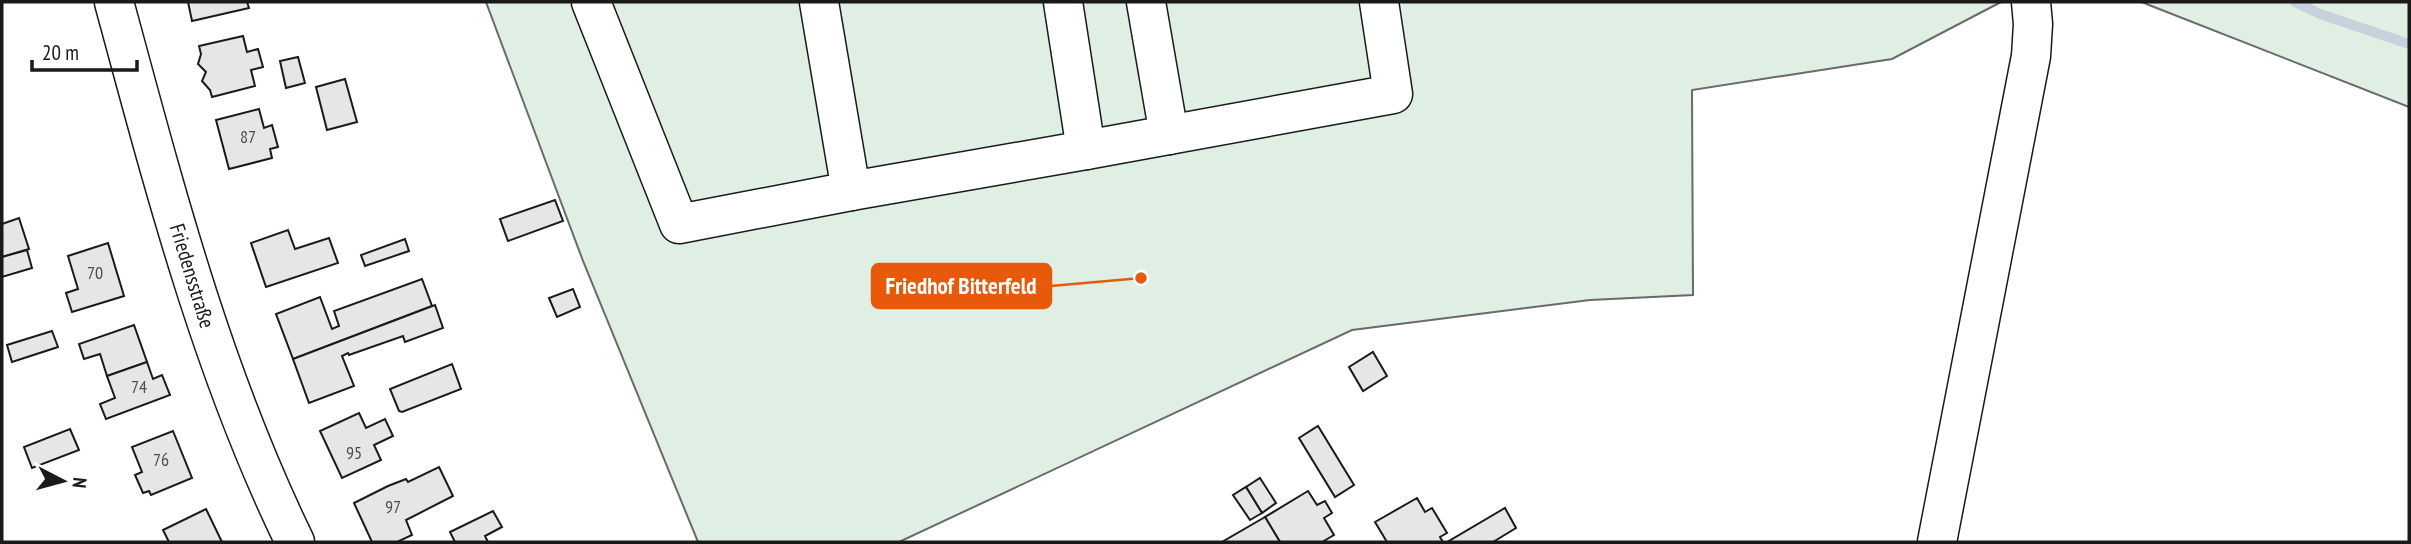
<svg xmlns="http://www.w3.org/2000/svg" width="2411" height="544" viewBox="0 0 2411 544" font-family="'PT Sans Narrow',sans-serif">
<rect width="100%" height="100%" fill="#fff"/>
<!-- green -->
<g fill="#e0efe3" stroke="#6a6a6a" stroke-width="2">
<path d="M 486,2 L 2001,2 L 1892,59 L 1692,90 L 1693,295 L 1590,300 L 1352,330 L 899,542 L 698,542 L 583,261 Z"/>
<path d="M 2142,2 L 2409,2 L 2409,107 L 2149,5 Z"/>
</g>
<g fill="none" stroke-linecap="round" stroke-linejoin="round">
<!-- stream -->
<path stroke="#c6d2dc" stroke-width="10" d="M 2295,2 L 2320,14 L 2409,44"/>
</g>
<!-- building -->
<g fill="#e6e6e6" stroke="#1a1a1a" stroke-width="2">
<path d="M 188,2 L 247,2 L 249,8 L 192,21 Z"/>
<path d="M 243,36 L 247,52 L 258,49 L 263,67 L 251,70 L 255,86 L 212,97 L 210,90 L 202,81 L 206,72 L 198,64 L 201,54 L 199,46 Z"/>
<path d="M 298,57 L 305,83 L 286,88 L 280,61 Z"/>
<path d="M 345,79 L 357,122 L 327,130 L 316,87 Z"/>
<path d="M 259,109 L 264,128 L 272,125 L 278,147 L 270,149 L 272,158 L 229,169 L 216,120 Z"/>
<path d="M 555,200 L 563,221 L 508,241 L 500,219 Z"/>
<path d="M 19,218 L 29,249 L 2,257 L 2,224 Z"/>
<path d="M 288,230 L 295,249 L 329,238 L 338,263 L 266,287 L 251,243 Z"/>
<path d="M 405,239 L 409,251 L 365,266 L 361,255 Z"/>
<path d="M 108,243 L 124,296 L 72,312 L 66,293 L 78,289 L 68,256 Z"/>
<path d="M 27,250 L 32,268 L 2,277 L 2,257 Z"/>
<path d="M 422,279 L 432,306 L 293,359 L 276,314 L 320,297 L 332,329 L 339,326 L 334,311 Z"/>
<path d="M 573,289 L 580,307 L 557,317 L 549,298 Z"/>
<path d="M 435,305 L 443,328 L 405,342 L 403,336 L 349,355 L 348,353 L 342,356 L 354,386 L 309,403 L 293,359 Z"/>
<path d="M 134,325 L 147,362 L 107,376 L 100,354 L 84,359 L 79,344 Z"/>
<path d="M 52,331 L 58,347 L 12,362 L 7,345 Z"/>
<path d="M 1373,352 L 1387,376 L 1363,391 L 1349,367 Z"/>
<path d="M 147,362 L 153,379 L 162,375 L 170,395 L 106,419 L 100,404 L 115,398 L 107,376 Z"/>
<path d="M 452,364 L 461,389 L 402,412 L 399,411 L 390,389 Z"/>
<path d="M 359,413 L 366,428 L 385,419 L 393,436 L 374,445 L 381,460 L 342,478 L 320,431 Z"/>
<path d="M 1318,426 L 1354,485 L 1335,497 L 1299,438 Z"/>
<path d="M 70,429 L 79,450 L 32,468 L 24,447 Z"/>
<path d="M 173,431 L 192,478 L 151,495 L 149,491 L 143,493 L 135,475 L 142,472 L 132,447 Z"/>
<path d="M 439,467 L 453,496 L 406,520 L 412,535 L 397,542 L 372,542 L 354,503 L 388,486 L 406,479 L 408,482 Z"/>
<path d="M 1260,478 L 1276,503 L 1262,513 L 1246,487 Z"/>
<path d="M 1246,487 L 1262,513 L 1250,520 L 1233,495 Z"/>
<path d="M 1308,491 L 1317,505 L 1325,501 L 1332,513 L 1324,518 L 1334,535 L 1322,542 L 1280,542 L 1265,517 Z"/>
<path d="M 1417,498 L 1425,512 L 1432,508 L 1447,533 L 1440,537 L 1443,542 L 1387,542 L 1375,522 Z"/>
<path d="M 1505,508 L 1516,528 L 1493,542 L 1450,542 L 1449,541 Z"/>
<path d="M 206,509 L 222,542 L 169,542 L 163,530 Z"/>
<path d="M 493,511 L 502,527 L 485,536 L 488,542 L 455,542 L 450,532 Z"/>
<path d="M 1265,517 L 1280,542 L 1222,542 Z"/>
</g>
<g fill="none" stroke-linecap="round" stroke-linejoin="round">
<!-- minor casing -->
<g stroke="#1a1a1a" stroke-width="41">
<g id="minor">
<path d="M 114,2 C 164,186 211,370 295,542"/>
<path d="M 591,2 L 679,224 L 851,191 L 819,2"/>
<path d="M 1146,2 L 1169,135"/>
<path d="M 1086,150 L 1393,94 L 1379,2"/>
<path d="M 851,191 L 1086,150 L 1063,2"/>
<path d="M 1937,542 L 2031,56 L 2033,24 L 2031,2"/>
</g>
</g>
<!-- minor -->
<use href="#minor" stroke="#fff" stroke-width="38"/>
</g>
<g text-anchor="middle" stroke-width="5" stroke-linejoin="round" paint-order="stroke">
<!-- number labels -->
<g font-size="18" fill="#4d4d4d">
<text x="248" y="143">87</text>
<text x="95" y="279">70</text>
<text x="139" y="393">74</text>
<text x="354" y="459">95</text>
<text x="161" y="466">76</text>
<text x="393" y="513">97</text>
</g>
<!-- street labels -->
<g font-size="21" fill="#1a1a1a" stroke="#fff">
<text transform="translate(192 276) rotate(73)" y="7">Friedensstraße</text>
</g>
</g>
<!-- callouts -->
<path fill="none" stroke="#e8590c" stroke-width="2.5" d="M1141 278L1051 286"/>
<circle fill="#e8590c" stroke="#fff" stroke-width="2.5" cx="1141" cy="278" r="7"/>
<rect fill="#e8590c" stroke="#e8590c" stroke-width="2.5" x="872" y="264" width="179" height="44" rx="7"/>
<g font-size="23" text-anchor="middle" font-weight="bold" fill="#fff">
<text x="961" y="294">Friedhof Bitterfeld</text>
</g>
<!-- border -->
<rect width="2411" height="544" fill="none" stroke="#1a1a1a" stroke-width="7"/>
<!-- north arrow -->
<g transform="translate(63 481) rotate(96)" stroke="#ffffff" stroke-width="5" paint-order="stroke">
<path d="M0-5L12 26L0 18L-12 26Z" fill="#1a1a1a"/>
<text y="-10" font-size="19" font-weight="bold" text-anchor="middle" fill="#1a1a1a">N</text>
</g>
<!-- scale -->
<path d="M32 60v10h105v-10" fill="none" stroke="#1a1a1a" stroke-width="3.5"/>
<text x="42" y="60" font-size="21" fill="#1a1a1a" stroke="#ffffff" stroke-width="5" paint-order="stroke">20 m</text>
</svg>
